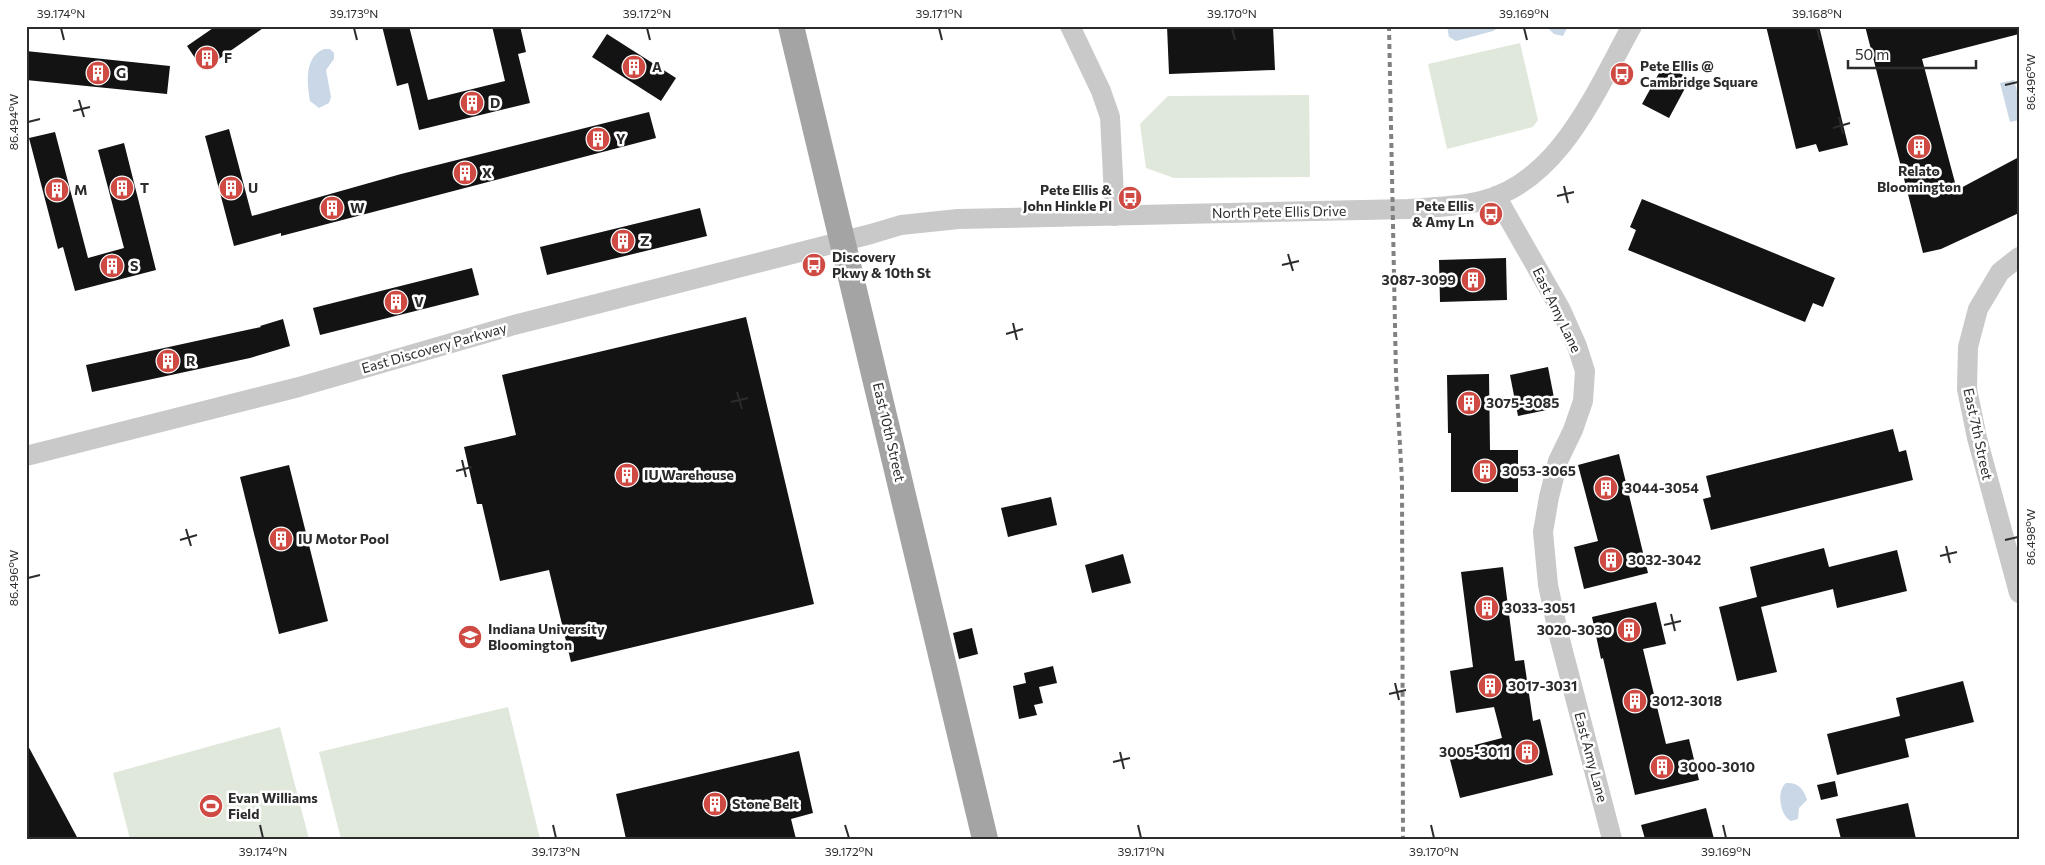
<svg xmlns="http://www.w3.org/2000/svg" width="2045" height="865" viewBox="0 0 2045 865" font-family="Commissioner,sans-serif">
<rect width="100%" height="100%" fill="#fff"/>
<!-- green -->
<g fill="#e0e8db">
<path d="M 1520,43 L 1538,120 L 1533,127 L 1447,149 L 1428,64 Z"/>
<path d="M 1309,95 L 1310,177 L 1174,178 L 1146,168 L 1140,124 L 1168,96 Z"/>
<path d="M 508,707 L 540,839 L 341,839 L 319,752 Z"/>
<path d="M 280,727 L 309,839 L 130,839 L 113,773 Z"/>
</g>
<!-- water -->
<g fill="#c9d7e6">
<path d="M 1447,26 L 1501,26 L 1493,31 L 1456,41 L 1449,37 Z"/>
<path d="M 1546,26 L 1568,26 L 1563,36 L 1554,34 Z"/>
<path d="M 324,49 L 330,49 L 334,53 L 334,59 L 326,70 L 331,97 L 329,103 L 319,108 L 310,101 C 307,83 304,57 324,49 Z"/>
<path d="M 2014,80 L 2019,98 L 2019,120 L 2010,122 L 2000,83 Z"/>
<path d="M 1786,783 C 1798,782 1804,789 1807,800 L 1799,808 L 1798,819 L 1791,821 C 1780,816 1776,791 1786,783 Z"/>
</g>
<!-- building -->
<g fill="#131313">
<path d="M 216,26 L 266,26 L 203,70 L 187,46 Z"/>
<path d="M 382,26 L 409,26 L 428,100 L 505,81 L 492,26 L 520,26 L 526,52 L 518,54 L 530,103 L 419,130 L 408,83 L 397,86 Z"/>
<path d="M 1167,26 L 1273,26 L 1275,70 L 1169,74 Z"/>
<path d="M 1766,26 L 1819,26 L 1848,145 L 1819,152 L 1816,144 L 1796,149 Z"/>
<path d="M 1865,26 L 2019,26 L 2019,34 L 1922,59 L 1957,190 L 2019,157 L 2019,213 L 1941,249 L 1923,253 Z"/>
<path d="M 607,34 L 676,78 L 661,101 L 592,57 Z"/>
<path d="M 26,51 L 170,66 L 167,94 L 26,80 Z"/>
<path d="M 1664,64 L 1690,79 L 1669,118 L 1642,104 Z"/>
<path d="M 649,112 L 656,138 L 281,236 L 281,233 L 234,246 L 205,136 L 229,129 L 252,216 L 401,174 Z"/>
<path d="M 55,132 L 88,258 L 124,248 L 98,150 L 124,143 L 156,270 L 75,291 L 63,247 L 58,249 L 29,138 Z"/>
<path d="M 1642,199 L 1835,278 L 1823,307 L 1813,303 L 1805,322 L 1628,250 L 1636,230 L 1630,227 Z"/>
<path d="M 700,208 L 707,236 L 547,275 L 540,247 Z"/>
<path d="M 1506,258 L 1507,300 L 1440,302 L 1439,260 Z"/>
<path d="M 472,268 L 479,295 L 320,335 L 313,308 Z"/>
<path d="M 746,317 L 814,604 L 571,662 L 549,570 L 500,581 L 482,504 L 477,504 L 464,447 L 516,435 L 502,375 Z"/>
<path d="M 283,319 L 290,346 L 250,358 L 92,392 L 86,365 L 261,327 L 260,326 Z"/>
<path d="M 1548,367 L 1556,408 L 1518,416 L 1510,375 Z"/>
<path d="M 1489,374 L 1490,450 L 1518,450 L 1518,492 L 1451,492 L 1451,433 L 1448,433 L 1447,375 Z"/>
<path d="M 1893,429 L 1899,452 L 1906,450 L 1913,480 L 1711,530 L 1703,499 L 1711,497 L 1706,476 Z"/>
<path d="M 1619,454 L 1648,573 L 1584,589 L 1574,547 L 1598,541 L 1578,465 Z"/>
<path d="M 289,465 L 328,621 L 279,634 L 240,477 Z"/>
<path d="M 1051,497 L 1057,525 L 1008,537 L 1001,508 Z"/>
<path d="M 1824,548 L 1829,567 L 1897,550 L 1907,591 L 1837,608 L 1833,589 L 1761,607 L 1777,672 L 1737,681 L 1719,607 L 1757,597 L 1750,567 Z"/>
<path d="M 1123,554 L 1131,583 L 1092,593 L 1085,565 Z"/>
<path d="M 1503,567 L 1515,661 L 1524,660 L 1533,721 L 1540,719 L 1553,775 L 1460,798 L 1448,752 L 1502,738 L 1494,707 L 1456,713 L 1450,671 L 1473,667 L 1461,572 Z"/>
<path d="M 1656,602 L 1666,644 L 1643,649 L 1666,744 L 1689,739 L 1699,780 L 1635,795 L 1603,658 L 1601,659 L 1592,617 Z"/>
<path d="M 972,628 L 978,654 L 959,659 L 953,633 Z"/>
<path d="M 1053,666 L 1057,683 L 1039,687 L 1043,703 L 1034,705 L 1037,715 L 1019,719 L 1013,686 L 1026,683 L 1024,673 Z"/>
<path d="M 1963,681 L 1974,722 L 1905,739 L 1909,757 L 1837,775 L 1827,734 L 1900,716 L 1896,698 Z"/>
<path d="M 26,742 L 78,839 L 26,839 Z"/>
<path d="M 799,751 L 813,813 L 791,819 L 796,839 L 626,839 L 616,794 Z"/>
<path d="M 1835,781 L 1838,796 L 1821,800 L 1817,785 Z"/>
<path d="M 1908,803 L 1916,839 L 1841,839 L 1836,819 Z"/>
<path d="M 1706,808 L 1714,839 L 1645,839 L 1641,825 Z"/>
</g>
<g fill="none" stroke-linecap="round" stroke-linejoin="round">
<!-- minor -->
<g stroke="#c9c9c9" stroke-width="20">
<path d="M 1070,26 L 1101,91 L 1110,117 L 1115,216"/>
<path d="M 1496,196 L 1561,310 L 1577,346 L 1585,371 L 1583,401 L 1573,430 L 1558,461 L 1549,497 L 1543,532 L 1548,585 L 1558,632 L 1612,839"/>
<path d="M 2019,257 L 2000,272 L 1978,309 L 1968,347 L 1967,389 L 1977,438 L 2019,593"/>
<path d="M 26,456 L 299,387 L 514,325 L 871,234 L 901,225 L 958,219 L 1408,209 C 1432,207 1458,207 1481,201 C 1560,182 1596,90 1632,26"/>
</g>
<!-- major -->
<path stroke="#a4a4a4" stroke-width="26" d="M 791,26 L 985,839"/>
<!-- rail -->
<path stroke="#818181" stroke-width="4" stroke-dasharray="5 4" stroke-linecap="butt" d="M 1389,26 L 1396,375 L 1402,481 L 1403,839"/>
</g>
<!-- ticks -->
<path fill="none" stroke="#2c2c2c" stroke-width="2" d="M 61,28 L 64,40M 354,28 L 357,40M 647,28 L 650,40M 939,28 L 942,40M 1232,28 L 1235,40M 1524,28 L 1527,40M 1817,28 L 1820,40M 2005,85 L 2018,82M 79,100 L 84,117M 73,111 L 90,107M 1839,117 L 1843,134M 28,122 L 40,119M 1833,128 L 1850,123M 1564,186 L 1568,203M 1557,196 L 1574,192M 1288,254 L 1293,271M 1282,265 L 1299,261M 1013,323 L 1017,340M 1006,334 L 1023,329M 737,392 L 742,409M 731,402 L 748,398M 462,460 L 466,477M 456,471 L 472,467M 186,529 L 191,546M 180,540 L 197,535M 2005,540 L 2018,537M 1946,546 L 1950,563M 1940,556 L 1957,552M 28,578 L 40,575M 1671,614 L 1675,631M 1664,625 L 1681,621M 1395,683 L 1399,700M 1389,694 L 1406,690M 1120,752 L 1124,769M 1113,762 L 1130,758M 260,825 L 263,838M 553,825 L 556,838M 845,825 L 849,838M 1138,825 L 1141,838M 1431,825 L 1434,838M 1723,825 L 1726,838"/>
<!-- icons -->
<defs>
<g id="building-disc" transform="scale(1.25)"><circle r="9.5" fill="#ce4a43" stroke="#fff"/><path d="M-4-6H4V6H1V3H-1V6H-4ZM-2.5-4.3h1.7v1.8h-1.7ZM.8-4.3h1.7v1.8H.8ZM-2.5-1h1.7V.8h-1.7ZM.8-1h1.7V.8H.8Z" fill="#fff"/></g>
<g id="bus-disc" transform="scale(1.25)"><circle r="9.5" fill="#ce4a43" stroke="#fff"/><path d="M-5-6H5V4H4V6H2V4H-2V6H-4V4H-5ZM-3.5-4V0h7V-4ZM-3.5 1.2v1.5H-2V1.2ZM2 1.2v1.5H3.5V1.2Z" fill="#fff"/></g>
<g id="university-disc" transform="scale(1.25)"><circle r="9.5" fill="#ce4a43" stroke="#fff"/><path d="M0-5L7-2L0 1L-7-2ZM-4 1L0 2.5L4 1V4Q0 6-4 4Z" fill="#fff"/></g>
<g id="stadium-disc" transform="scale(1.25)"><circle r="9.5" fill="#ce4a43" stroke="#fff"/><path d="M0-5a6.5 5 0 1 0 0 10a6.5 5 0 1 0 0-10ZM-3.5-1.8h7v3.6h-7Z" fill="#fff"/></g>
</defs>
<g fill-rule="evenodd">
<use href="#building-disc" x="207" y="58"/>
<use href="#building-disc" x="634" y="67"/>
<use href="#building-disc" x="98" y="73"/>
<use href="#bus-disc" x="1622" y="74"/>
<use href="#building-disc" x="472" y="103"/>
<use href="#building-disc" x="598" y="139"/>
<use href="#building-disc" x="1919" y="147"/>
<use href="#building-disc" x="465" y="173"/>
<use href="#building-disc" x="122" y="188"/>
<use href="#building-disc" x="231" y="188"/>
<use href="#building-disc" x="57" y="190"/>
<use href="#bus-disc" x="1130" y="198"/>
<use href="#building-disc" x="332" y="208"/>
<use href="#bus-disc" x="1491" y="214"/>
<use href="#building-disc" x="623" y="241"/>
<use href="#bus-disc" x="814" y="265"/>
<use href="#building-disc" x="112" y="266"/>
<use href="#building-disc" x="1473" y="280"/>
<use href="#building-disc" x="396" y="302"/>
<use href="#building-disc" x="168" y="361"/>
<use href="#building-disc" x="1469" y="403"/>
<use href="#building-disc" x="1485" y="471"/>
<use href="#building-disc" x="627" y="475"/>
<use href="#building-disc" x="1606" y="488"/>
<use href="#building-disc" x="281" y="539"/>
<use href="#building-disc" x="1611" y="560"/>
<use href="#building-disc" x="1487" y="608"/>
<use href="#building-disc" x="1629" y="630"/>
<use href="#university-disc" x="470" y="637"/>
<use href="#building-disc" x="1490" y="686"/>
<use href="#building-disc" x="1635" y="701"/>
<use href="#building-disc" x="1527" y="752"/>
<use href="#building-disc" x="1662" y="767"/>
<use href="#building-disc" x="715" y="804"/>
<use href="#stadium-disc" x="211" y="806"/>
</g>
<g text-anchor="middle" stroke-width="5" stroke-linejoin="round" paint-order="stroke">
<!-- poi labels -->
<g font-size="14" font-weight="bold" fill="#2c2c2c" stroke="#fff" text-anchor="start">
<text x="224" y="63">F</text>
<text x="1640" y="71">Pete Ellis @<tspan x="1640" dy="16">Cambridge Square</tspan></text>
<text x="652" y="72">A</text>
<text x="116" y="78">G</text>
<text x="490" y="108">D</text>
<text x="616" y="144">Y</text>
<text x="1919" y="176" text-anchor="middle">Relato<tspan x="1919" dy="16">Bloomington</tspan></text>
<text x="482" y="178">X</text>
<text x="140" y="193">T</text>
<text x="248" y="193">U</text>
<text x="74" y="195">M</text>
<text x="1112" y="195" text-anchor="end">Pete Ellis &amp;<tspan x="1112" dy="16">John Hinkle Pl</tspan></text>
<text x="1474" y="211" text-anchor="end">Pete Ellis<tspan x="1474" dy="16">&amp; Amy Ln</tspan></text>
<text x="350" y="213">W</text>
<text x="640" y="246">Z</text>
<text x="832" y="262">Discovery<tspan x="832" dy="16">Pkwy &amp; 10th St</tspan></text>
<text x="130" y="271">S</text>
<text x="1456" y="285" text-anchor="end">3087-3099</text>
<text x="414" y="307">V</text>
<text x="186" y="366">R</text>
<text x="1486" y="408">3075-3085</text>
<text x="1502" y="476">3053-3065</text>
<text x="644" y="480">IU Warehouse</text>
<text x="1624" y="493">3044-3054</text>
<text x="298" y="544">IU Motor Pool</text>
<text x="1628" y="565">3032-3042</text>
<text x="1504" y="613">3033-3051</text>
<text x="488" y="634">Indiana University<tspan x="488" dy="16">Bloomington</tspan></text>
<text x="1612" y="635" text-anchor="end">3020-3030</text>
<text x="1508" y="691">3017-3031</text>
<text x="1652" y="706">3012-3018</text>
<text x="1510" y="757" text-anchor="end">3005-3011</text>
<text x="1680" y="772">3000-3010</text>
<text x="228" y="803">Evan Williams<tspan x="228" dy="16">Field</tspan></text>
<text x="732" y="809">Stone Belt</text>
</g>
<!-- street labels -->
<g font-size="14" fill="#2c2c2c" stroke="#fff">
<text transform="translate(1279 212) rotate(-1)" y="5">North Pete Ellis Drive</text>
<text transform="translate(1557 310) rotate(64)" y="5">East Amy Lane</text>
<text transform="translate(434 348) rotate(-16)" y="5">East Discovery Parkway</text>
<text transform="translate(889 432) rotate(77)" y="5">East 10th Street</text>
<text transform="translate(1978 434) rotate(78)" y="5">East 7th Street</text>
<text transform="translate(1591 757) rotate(75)" y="5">East Amy Lane</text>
</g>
</g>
<!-- border -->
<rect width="2045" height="865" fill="none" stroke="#ffffff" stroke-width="55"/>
<!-- scale -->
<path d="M1848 60v8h128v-8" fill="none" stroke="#2c2c2c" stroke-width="2.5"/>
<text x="1855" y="60" font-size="15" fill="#2c2c2c" stroke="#ffffff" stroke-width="4" paint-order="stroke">50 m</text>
<rect x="28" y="28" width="1990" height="810" fill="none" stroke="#2c2c2c" stroke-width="2"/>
<g font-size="12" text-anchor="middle" fill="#2c2c2c">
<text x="61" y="18">39.174°N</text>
<text x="354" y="18">39.173°N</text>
<text x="647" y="18">39.172°N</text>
<text x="939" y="18">39.171°N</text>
<text x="1232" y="18">39.170°N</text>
<text x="1524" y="18">39.169°N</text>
<text x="1817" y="18">39.168°N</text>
<text transform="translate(2031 82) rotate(-90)" y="4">86.496°W</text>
<text transform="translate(14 122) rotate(-90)" y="4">86.494°W</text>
<text transform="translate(2031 537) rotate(-90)" y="4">86.498°W</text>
<text transform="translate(14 578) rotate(-90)" y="4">86.496°W</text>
<text x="263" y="856">39.174°N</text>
<text x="556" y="856">39.173°N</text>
<text x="849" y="856">39.172°N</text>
<text x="1141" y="856">39.171°N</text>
<text x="1434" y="856">39.170°N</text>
<text x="1726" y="856">39.169°N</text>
</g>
</svg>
